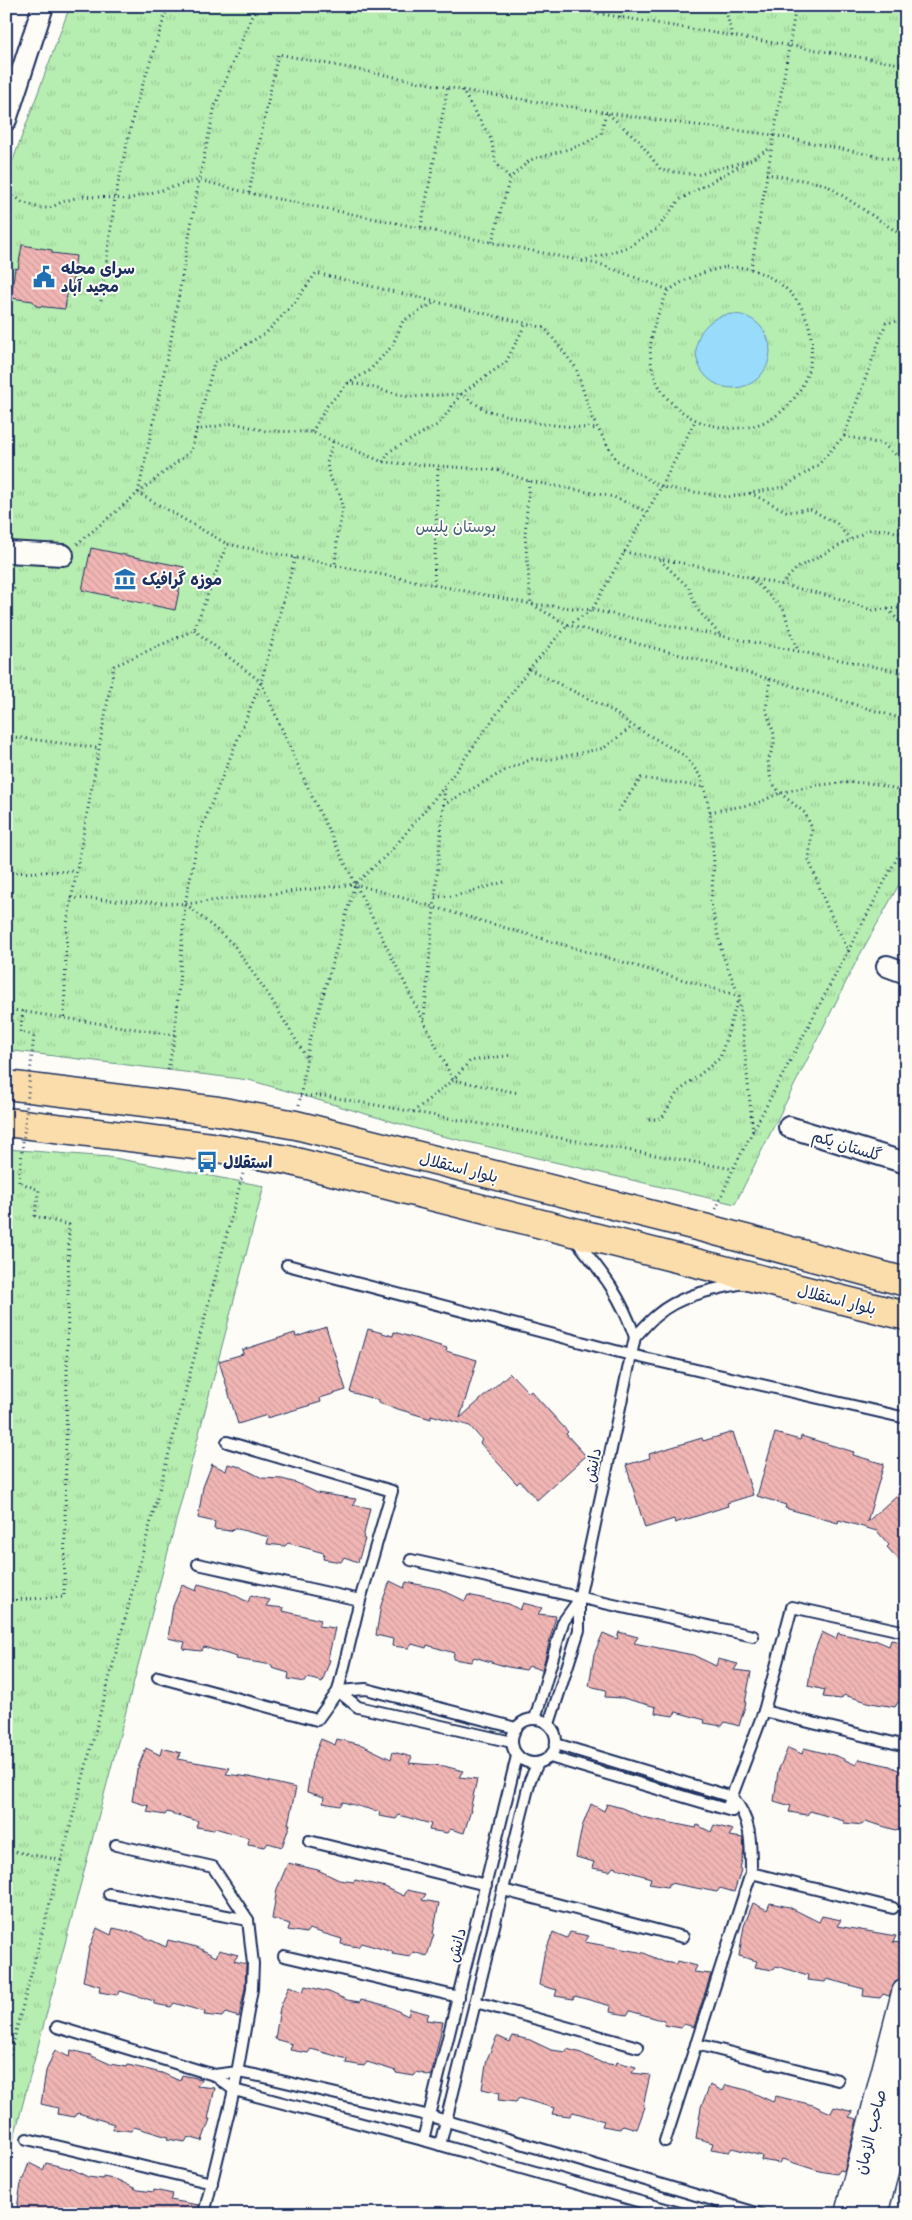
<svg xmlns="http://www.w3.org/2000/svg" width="912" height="2220" viewBox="0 0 912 2220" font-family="Mynerve,'Playpen Sans Arabic',sans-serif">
<defs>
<pattern id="park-tufts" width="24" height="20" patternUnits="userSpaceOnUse" patternTransform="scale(1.25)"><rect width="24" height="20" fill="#b6edb0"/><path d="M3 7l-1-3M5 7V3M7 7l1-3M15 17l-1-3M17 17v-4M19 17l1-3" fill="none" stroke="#9ccc9a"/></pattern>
<pattern id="building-back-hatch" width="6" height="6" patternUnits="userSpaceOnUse" patternTransform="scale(1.25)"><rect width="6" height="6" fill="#f1b6b4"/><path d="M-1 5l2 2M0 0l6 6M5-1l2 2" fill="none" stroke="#ce9d9d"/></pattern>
</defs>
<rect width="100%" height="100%" fill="#fdfcf7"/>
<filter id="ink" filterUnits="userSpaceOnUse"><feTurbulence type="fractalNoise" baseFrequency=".02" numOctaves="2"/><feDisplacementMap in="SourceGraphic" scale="10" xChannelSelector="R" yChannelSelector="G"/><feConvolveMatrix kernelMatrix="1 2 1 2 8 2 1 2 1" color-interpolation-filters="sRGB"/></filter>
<g filter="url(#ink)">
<!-- park -->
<g fill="url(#park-tufts)" stroke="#688e87">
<path d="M 70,6 L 906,6 L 906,872 L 857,960 L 735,1204 L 438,1135 L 249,1080 L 6,1050 L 6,179 Z"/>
<path d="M 6,1149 L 109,1157 L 264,1186 L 6,2168 Z"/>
</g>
<!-- water -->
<circle fill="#99dbfb" stroke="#6796bc" cx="733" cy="351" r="37"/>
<!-- building -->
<g fill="url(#building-back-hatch)" stroke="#1b2f5e">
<path d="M 22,245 L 52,250 L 52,253 L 76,256 L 72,285 L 68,289 L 65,309 L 36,306 L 33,301 L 11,298 L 15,268 L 18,269 Z"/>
<path d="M 91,548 L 184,567 L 175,610 L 82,590 Z"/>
<path d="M 326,1327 L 346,1390 L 320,1398 L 321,1402 L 267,1418 L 267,1415 L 238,1424 L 219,1361 L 243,1354 L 242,1350 L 295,1333 L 296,1337 Z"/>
<path d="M 368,1329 L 393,1336 L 394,1332 L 447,1348 L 446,1351 L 477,1360 L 460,1418 L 510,1373 L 529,1393 L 531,1391 L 568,1432 L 566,1434 L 586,1456 L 537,1500 L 520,1481 L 517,1484 L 480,1443 L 482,1440 L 470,1426 L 431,1415 L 431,1419 L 378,1403 L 378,1400 L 350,1392 Z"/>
<path d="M 733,1432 L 753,1495 L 727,1503 L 728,1506 L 675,1523 L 674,1519 L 645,1528 L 626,1465 L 650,1458 L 649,1454 L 702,1438 L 703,1441 Z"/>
<path d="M 775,1433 L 800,1440 L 801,1436 L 854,1452 L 853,1455 L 884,1464 L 867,1522 L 906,1487 L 906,1568 L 887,1547 L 889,1545 L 877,1531 L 839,1520 L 838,1523 L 785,1508 L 786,1505 L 757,1496 Z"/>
<path d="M 212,1464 L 226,1471 L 228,1464 L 241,1467 L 262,1478 L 282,1479 L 297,1483 L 317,1493 L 356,1499 L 353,1505 L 370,1508 L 363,1538 L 365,1539 L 358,1562 L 344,1557 L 341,1562 L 323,1559 L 324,1553 L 288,1543 L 285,1546 L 267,1544 L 269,1537 L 234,1528 L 231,1531 L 214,1529 L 215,1522 L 198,1518 L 203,1487 Z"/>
<path d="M 390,1581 L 404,1588 L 406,1582 L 440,1589 L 465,1601 L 468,1595 L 509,1604 L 520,1610 L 523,1603 L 542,1608 L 538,1614 L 556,1616 L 542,1670 L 529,1666 L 526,1670 L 508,1667 L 474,1657 L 471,1662 L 453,1659 L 454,1653 L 427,1645 L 426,1648 L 412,1644 L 409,1648 L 392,1646 L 393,1639 L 376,1635 L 381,1605 Z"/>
<path d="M 198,1584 L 228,1592 L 248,1602 L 251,1595 L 270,1600 L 266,1606 L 284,1608 L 283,1611 L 321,1620 L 318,1626 L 335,1628 L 328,1659 L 330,1660 L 322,1682 L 308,1678 L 305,1682 L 288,1679 L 289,1673 L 272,1668 L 272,1665 L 236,1659 L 237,1657 L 204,1647 L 201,1651 L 183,1649 L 185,1642 L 168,1638 L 173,1606 L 182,1585 L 196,1591 Z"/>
<path d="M 619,1632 L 638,1637 L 634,1643 L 693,1655 L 716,1666 L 718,1659 L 738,1664 L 734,1670 L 751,1672 L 745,1703 L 746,1703 L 739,1726 L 725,1722 L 722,1726 L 704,1723 L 705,1720 L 676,1712 L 673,1716 L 655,1713 L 656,1707 L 623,1698 L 605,1697 L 606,1690 L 589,1686 L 594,1654 L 603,1633 L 617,1639 Z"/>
<path d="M 822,1632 L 836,1639 L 838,1633 L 874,1641 L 875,1640 L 889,1646 L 891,1640 L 906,1643 L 906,1705 L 898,1702 L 895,1707 L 871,1703 L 844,1695 L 841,1699 L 823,1697 L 825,1690 L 808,1686 L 813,1655 Z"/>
<path d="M 321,1739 L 335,1745 L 337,1739 L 362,1745 L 391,1759 L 393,1752 L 412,1757 L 409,1763 L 444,1766 L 463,1771 L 459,1777 L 477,1779 L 470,1810 L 471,1810 L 464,1833 L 450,1829 L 447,1833 L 429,1830 L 431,1824 L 399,1815 L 396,1819 L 379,1816 L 380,1812 L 343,1802 L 340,1806 L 323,1803 L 324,1797 L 307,1792 L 312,1761 Z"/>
<path d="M 146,1748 L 160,1755 L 162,1748 L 181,1753 L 177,1759 L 230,1768 L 226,1774 L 249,1777 L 296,1788 L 288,1824 L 290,1824 L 282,1847 L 268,1843 L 265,1847 L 248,1844 L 249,1838 L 215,1828 L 214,1830 L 196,1827 L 198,1821 L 167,1812 L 165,1815 L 147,1812 L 149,1806 L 132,1801 L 137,1770 Z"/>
<path d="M 788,1748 L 802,1754 L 804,1748 L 837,1756 L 856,1765 L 859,1759 L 890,1766 L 906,1774 L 906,1833 L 865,1821 L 862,1825 L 844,1823 L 844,1821 L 810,1811 L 807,1815 L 789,1812 L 791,1806 L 774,1801 L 778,1771 Z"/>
<path d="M 591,1804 L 604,1811 L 607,1804 L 622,1808 L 642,1817 L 696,1828 L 697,1825 L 711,1832 L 714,1825 L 733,1830 L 729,1836 L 743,1838 L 744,1851 L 740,1869 L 741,1870 L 734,1892 L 720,1888 L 717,1892 L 670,1883 L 667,1887 L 649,1884 L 651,1878 L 613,1867 L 610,1871 L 592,1868 L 594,1862 L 576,1857 L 582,1827 Z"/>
<path d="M 288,1863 L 318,1870 L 339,1880 L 354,1882 L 355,1880 L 385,1887 L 404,1896 L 407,1890 L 426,1894 L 422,1900 L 439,1903 L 433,1934 L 434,1934 L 427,1956 L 413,1952 L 410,1957 L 392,1954 L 393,1952 L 361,1943 L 358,1947 L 341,1944 L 342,1939 L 309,1929 L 306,1933 L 288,1930 L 290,1924 L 272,1919 L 277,1889 Z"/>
<path d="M 753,1903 L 767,1910 L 770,1903 L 789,1907 L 819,1922 L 822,1916 L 841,1920 L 837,1926 L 896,1936 L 893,1942 L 906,1944 L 904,1978 L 895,1982 L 889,1996 L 883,1994 L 880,1998 L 863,1996 L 864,1989 L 827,1979 L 825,1982 L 807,1980 L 808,1975 L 776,1966 L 773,1970 L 755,1967 L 757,1961 L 739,1956 L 744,1926 Z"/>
<path d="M 97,1928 L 111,1935 L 113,1928 L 136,1933 L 166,1947 L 168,1940 L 197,1947 L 216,1957 L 219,1950 L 238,1955 L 234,1961 L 246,1964 L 245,1988 L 239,2017 L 225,2013 L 222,2017 L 204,2015 L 205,2012 L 174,2003 L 171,2007 L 154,2004 L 154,2001 L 120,1991 L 117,1995 L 99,1992 L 100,1986 L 83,1981 L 89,1949 Z"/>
<path d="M 553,1932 L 567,1938 L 570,1932 L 589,1936 L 585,1942 L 644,1953 L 664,1962 L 677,1964 L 678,1961 L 697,1966 L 694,1972 L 711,1974 L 694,2027 L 684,2024 L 681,2028 L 664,2025 L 665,2021 L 630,2011 L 627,2015 L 610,2012 L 611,2006 L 575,1996 L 573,1999 L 555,1996 L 557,1990 L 539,1985 L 544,1955 Z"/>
<path d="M 289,1986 L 303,1992 L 305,1986 L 329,1992 L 347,2000 L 360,2002 L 361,1999 L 388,2006 L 408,2016 L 410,2009 L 429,2014 L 426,2020 L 443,2022 L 431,2076 L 417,2072 L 414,2076 L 396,2073 L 396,2071 L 367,2062 L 364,2066 L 346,2063 L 347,2059 L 311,2049 L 308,2053 L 290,2050 L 292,2044 L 275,2039 L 280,2008 Z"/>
<path d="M 497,2036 L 510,2042 L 513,2036 L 530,2040 L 551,2050 L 566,2052 L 567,2049 L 581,2053 L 602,2063 L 616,2065 L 617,2062 L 636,2067 L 632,2073 L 650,2075 L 643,2106 L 645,2107 L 637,2129 L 623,2125 L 620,2129 L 602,2126 L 604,2121 L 573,2112 L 570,2116 L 552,2114 L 554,2108 L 519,2098 L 516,2102 L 498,2100 L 500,2093 L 482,2089 L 487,2059 Z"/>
<path d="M 55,2050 L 69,2057 L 71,2050 L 90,2055 L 110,2064 L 127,2067 L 128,2065 L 162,2073 L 180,2081 L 182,2075 L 201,2079 L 197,2086 L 215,2088 L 208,2119 L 210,2119 L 202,2141 L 188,2137 L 185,2142 L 167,2139 L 168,2137 L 134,2127 L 131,2131 L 113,2129 L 114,2124 L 78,2113 L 75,2117 L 57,2114 L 58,2108 L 41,2104 L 46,2071 Z"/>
<path d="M 710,2085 L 723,2091 L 726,2085 L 747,2090 L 773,2102 L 776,2096 L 813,2105 L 831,2113 L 834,2107 L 853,2112 L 849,2117 L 857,2119 L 844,2171 L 840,2170 L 837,2174 L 819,2171 L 782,2159 L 779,2163 L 761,2160 L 762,2156 L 732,2148 L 729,2152 L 711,2149 L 713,2143 L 696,2138 L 701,2107 Z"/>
<path d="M 29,2163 L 43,2170 L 46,2163 L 72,2169 L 88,2177 L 103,2179 L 103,2177 L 118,2180 L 138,2190 L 154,2192 L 154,2190 L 173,2194 L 170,2200 L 199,2205 L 197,2214 L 16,2214 L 21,2184 Z"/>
</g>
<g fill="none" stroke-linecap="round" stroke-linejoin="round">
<!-- service casing -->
<g stroke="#1b2f5e" stroke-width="14">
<g id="service">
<path d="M 575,1239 C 603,1274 620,1294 635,1337"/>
<path d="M 287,1265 L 631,1355 L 906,1418"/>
<path d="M 411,1560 L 753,1636"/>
<path d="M 198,1564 L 360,1600"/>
<path d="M 158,1677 L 317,1720 L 338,1691 L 360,1600 L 392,1491 L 227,1442"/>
<path d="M 338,1691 L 358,1707 L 512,1742"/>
<path d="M 338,1691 L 366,1689 L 516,1728"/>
<path d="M 764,1711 L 906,1746"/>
<circle cx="534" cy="1741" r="22"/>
<path d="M 535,1719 L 563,1622 L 579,1600"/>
<path d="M 549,1724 L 579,1630 L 579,1599 L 635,1337 C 642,1330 649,1321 657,1315 C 679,1295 715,1289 744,1283"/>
<path d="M 556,1744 L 732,1797 C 752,1819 751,1845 751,1873 L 665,2141"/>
<path d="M 550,1757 L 732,1811"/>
<path d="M 727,1809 L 764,1711 L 792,1607 L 906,1632"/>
<path d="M 309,1841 L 486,1885"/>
<path d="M 116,1845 L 213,1867 L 248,1920 L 253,1964 L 252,1989 L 234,2090 L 204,2214"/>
<path d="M 751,1873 L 893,1908"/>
<path d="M 503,1890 L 683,1937"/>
<path d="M 109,1894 L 248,1920"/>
<path d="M 284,1956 L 459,1997"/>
<path d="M 476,2002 L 638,2047"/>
<path d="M 57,2027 L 214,2075 L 234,2090 L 423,2140 L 683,2214"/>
<path d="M 696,2044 L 838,2080"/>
<path d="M 214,2075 L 238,2072 L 260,2076 L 430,2116 L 760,2214"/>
<path d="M 27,2139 L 212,2183"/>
<path d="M 423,2140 L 517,1756"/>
<path d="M 440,2145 L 530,1780 L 538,1763"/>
</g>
</g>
<!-- minor casing -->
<g stroke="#1b2f5e" stroke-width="24">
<g id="minor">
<path d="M 6,120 L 43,6"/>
<path d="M 6,552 L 63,555"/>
<path d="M 887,966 L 906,973"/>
<path d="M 789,1127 L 906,1163"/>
</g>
</g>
<!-- secondary casing -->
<g stroke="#1b2f5e" stroke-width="31">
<g id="secondary">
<path d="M 849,2214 L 906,1993"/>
<path d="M 873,2214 L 906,2089"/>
</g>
</g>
<!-- primary casing -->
<g stroke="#1b2f5e" stroke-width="31">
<g id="primary">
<path d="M 6,1085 L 218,1111 L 296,1125 L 708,1229 L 906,1282"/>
<path d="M 6,1122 L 212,1147 L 288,1160 L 906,1316"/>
</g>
</g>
<!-- path -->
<g stroke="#1b2f5e" stroke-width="3" stroke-dasharray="1 4" stroke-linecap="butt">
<path d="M 554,6 L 906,65"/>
<path d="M 725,6 L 732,36"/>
<path d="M 620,17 L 621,6"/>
<path d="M 462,90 L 491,139 L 496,163 L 510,178"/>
<path d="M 766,174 L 825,184 L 906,238"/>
<path d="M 6,189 L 22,202 L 39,208 L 50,208 L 62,202 L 82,196 L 128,199 L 199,180 L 249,193 L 602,265 L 669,290"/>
<path d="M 249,193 L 278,54 L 461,90 L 649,119 L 773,135 L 906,162"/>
<path d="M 421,227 L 448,87"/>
<path d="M 492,242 L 510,178 L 530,160 L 582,145 L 601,134 L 606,112 L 638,140 L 661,170 L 697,175 L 749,160"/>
<path d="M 582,261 L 628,247 L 657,229 L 679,200 L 771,148"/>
<path d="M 726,267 C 735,267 745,267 753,270 C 858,306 809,455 707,424 C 686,418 666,402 657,382 C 645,356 651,330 662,305 C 664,300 666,292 671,289 C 688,277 706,271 726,267 Z"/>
<path d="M 751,269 L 796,6"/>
<path d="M 101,301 L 115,198 L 134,112 L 168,6"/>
<path d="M 906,320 L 886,323 L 844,436 L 818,465 L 784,487 L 728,497 L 661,487 L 616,460 L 592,418 L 576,368 L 545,328 L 316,273 L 295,302 L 266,333 L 214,363 L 191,451 L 138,493 L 227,544 L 531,604 L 592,610 L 906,673"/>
<path d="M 348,383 L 363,385 L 409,397 L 461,394 L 506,362 L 526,323"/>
<path d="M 196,430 L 234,423 L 266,431 L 312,432 L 383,462 L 496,470 L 529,481 L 614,497 L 647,512"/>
<path d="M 312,432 L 327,406 L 348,383 L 369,371 L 392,346 L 403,321 L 435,302"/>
<path d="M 844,436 L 883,444 L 902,460 L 906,459"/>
<path d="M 333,442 L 327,463 L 329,476 L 340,495 L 343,510 L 338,533 L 335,565"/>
<path d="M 383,462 L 390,451 L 439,424 L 461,394 L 485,410 L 542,424 L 598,429"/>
<path d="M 529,481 L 525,535 L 531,604 L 568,625 L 770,679 L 906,720"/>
<path d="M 750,493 L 788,512 L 810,509 L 837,524 L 850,539"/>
<path d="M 77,544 L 138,493 L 170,345 L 199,180 L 215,106 L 256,6"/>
<path d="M 624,552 L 723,571 L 834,597 L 872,610 L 901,608 L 906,602"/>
<path d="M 660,560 L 689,588 L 697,609 L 721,636"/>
<path d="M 751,578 L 783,609 L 798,651"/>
<path d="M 434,585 L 438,466"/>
<path d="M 781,585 L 797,568 L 871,529 L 888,530 L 906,535"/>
<path d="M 6,602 L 15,587"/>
<path d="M 888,609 L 906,629"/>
<path d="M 6,626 L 9,635 L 6,679"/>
<path d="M 194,630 L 261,682 L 313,799 L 453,1080 L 519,1093"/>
<path d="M 529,669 L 611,710 L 633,726 L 685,756 L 702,778 L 710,812 L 714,863 L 711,903 L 722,953 L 739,996 L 753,1132"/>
<path d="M 770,679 L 766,709 L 774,734 L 774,744 L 768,761 L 771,781 L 780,793 L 805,813 L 812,828 L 809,860 L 827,907 L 849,952"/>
<path d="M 6,736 L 99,748"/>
<path d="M 443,805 L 506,770 L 532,759 L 547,760 L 604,748 L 633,726"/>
<path d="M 618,811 L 641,778 L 704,787"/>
<path d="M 710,812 C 724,809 739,807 753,804 C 763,802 771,796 781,793 C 814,784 877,774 906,795"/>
<path d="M 6,873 L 76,871"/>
<path d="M 435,897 L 455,896 L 504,882"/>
<path d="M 71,898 L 185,904 L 355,884 L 739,996"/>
<path d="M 186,904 L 233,944 L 270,997 L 306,1057"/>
<path d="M 6,1009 L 175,1035"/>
<path d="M 23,1011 L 20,1032 L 34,1035"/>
<path d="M 64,1017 L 67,924 L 114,666 L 194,630 L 227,544"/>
<path d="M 424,1019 L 445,787"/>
<path d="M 168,1070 L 175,1035 L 185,904 L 199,834 L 261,682 L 295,558"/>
<path d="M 300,1096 L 325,1096 L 733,1169"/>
<path d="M 299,1105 L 309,1044 L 355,884 L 391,851 L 445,786 L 529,669 L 568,625 L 592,610 L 661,487 L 695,421"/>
<path d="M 413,1112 L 453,1080 L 470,1061 L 512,1055"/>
<path d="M 649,1120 L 662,1118 L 677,1093 L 720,1058 L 738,999"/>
<path d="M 716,1209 L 733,1169 L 906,841"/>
<path d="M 6,1600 L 64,1597 L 69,1225 L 35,1216 L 39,1190 L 19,1182"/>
<path d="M 6,1850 L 61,1860"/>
<path d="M 6,2069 L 243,1173"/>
</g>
<!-- service -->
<use href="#service" stroke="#fdfcf7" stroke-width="10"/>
<!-- minor -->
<use href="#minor" stroke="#fdfcf7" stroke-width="20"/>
<!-- secondary -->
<use href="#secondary" stroke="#fdfcf7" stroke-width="28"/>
<!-- primary -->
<use href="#primary" stroke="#fbddab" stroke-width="28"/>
<!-- path-bridge -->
<path stroke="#1b2f5e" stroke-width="3" stroke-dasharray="1 4" stroke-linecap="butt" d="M 19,1182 L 34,1035"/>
</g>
</g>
<!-- icons -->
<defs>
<g id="civic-bare" transform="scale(1.725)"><path d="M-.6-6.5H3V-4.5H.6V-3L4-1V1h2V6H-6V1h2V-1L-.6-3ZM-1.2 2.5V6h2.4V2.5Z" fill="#1f6fb2" stroke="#fdfcf7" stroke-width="2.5" paint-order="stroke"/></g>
<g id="museum-bare" transform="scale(1.725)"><path d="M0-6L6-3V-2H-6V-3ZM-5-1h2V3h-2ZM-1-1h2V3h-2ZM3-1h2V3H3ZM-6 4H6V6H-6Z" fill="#1f6fb2" stroke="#fdfcf7" stroke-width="2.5" paint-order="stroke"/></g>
<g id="bus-bare" transform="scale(1.725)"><path d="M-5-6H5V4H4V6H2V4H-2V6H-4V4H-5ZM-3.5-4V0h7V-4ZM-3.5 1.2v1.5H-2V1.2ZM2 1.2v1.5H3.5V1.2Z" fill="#1f6fb2" stroke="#fdfcf7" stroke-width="2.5" paint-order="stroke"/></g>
</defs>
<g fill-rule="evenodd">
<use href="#civic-bare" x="44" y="277"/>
<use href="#museum-bare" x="125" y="579"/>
<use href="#bus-bare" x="207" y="1162"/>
</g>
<g text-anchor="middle" stroke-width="4" stroke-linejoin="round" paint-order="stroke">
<!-- poi labels -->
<g font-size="16" font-weight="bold" fill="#1b2f5e" stroke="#fdfcf7" text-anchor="start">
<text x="61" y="274">سرای محله<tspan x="61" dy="18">مجید آباد</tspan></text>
<text x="142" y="585">موزه گرافیک</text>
<text x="223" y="1168">استقلال</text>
</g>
<!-- park labels -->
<g font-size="16" fill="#425e72" stroke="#fdfcf7">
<text x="456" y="532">بوستان پلیس</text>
</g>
<!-- street labels -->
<g font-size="16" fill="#1b2f5e" stroke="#fdfcf7">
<text transform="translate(847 1145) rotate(17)" y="6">گلستان یکم</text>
<text transform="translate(459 1167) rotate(14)" y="6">بلوار استقلال</text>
<text transform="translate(837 1299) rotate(14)" y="6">بلوار استقلال</text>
<text transform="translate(592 1465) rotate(-78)" y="6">دانش</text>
<text transform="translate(456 1945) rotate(-76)" y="6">دانش</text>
<text transform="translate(870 2132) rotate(-76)" y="6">صاحب الزمان</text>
</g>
</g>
<!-- margin -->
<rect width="912" height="2220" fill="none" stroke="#fdfcf7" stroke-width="25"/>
<rect x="12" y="12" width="887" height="2195" fill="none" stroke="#1b2f5e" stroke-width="2" filter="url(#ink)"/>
</svg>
